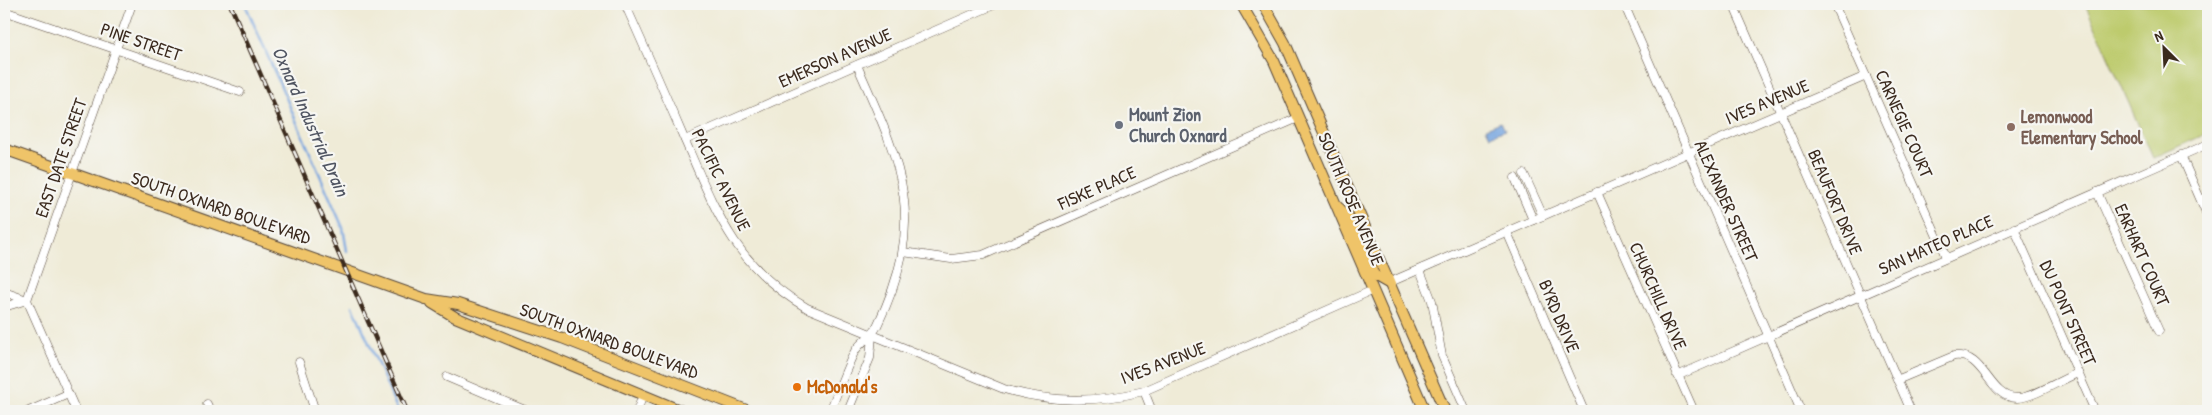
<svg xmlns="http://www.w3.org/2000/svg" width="2212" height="415" viewBox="0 0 2212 415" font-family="'Patrick Hand',sans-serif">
<rect width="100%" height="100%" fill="#f6f6f2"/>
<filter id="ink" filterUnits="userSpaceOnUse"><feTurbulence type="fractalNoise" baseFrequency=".02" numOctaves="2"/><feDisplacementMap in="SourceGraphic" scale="10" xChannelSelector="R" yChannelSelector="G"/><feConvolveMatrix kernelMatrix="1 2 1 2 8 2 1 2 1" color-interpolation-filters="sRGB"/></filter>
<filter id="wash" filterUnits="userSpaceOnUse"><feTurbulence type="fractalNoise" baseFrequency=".0096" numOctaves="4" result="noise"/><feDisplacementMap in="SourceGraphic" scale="20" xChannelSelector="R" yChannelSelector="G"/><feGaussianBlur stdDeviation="1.12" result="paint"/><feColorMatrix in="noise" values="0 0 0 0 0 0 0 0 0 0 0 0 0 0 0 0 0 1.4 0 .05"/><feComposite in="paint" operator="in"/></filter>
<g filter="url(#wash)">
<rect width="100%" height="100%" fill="#efebd7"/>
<!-- green -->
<path fill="#bdcb6d" stroke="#7c7a46" d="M 2085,4 L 2208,4 L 2208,133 L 2153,158 Z"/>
<!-- water -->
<path fill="#76a4df" stroke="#58677e" d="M 1501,122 L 1505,130 L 1490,136 L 1486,128 Z"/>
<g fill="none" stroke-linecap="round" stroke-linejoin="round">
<!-- stream -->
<g stroke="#76a4df" stroke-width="2.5">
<path d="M 245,4 L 343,228 L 347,251"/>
<path d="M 353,306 L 398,411"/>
</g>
</g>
</g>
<g filter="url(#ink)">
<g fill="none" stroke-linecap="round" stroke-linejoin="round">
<!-- minor casing -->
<g stroke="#56473a" stroke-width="9">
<g id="minor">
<path d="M 625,4 C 645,48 664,92 683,136 C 715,209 734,266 807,308 L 1004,389 C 1052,403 1096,403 1144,391 L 1373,290"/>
<path d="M 1624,4 L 1801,411"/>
<path d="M 1733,4 L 1911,411"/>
<path d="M 1834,4 L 1946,257"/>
<path d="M 4,11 L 240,92"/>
<path d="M 685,140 L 996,4"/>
<path d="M 2181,155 L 2208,217"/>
<path d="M 1524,174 L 1543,216"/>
<path d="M 1515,178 L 1533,220"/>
<path d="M 1597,192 L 1694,411"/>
<path d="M 2097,192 L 2159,331"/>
<path d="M 2014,228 L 2095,411"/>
<path d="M 1507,232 L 1584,411"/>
<path d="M 903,252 L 951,259 L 983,255 L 1298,118"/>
<path d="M 1420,270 L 1432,301 L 1442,356 L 1466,411"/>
<path d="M 1388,283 L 1866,76"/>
<path d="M 4,292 L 27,300 L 76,411"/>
<path d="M 4,307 L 27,300 L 132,4"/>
<path d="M 299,362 L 315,411"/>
<path d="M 1677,376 L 2208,144"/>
<path d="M 447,377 L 527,411"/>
<path d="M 1897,380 L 1954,356 C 1985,352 1988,398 2017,398 C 2033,398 2062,379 2078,373"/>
<path d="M 1144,391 L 1152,411"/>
<path d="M 207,404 L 210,411"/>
<path d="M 29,411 L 68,394"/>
<path d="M 637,411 L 643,395"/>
<path d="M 830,411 C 838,392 845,370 855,351 C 861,341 872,337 877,326 C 929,219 901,164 857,65"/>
<path d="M 848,411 L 870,358 L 872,335"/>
</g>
</g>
<!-- major casing -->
<g stroke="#56473a" stroke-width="12">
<g id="major">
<path d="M 1241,4 L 1274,61 L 1425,411"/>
<path d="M 1263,4 L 1285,43 L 1445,411"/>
<path d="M 4,149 L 426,299 L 458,304 L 562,338 L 749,411"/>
<path d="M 1339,208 L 1351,220 L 1374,275 L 1388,283"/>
<path d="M 432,303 L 455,317 L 682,411"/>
</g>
</g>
<!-- minor -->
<use href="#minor" stroke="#fff" stroke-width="8"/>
<!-- major -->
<use href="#major" stroke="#efc469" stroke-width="10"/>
<!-- rail casing -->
<g stroke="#3b2a1e" stroke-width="4.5">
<path id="rail" d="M 230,4 L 407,411"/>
</g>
<!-- rail -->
<use href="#rail" stroke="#f6f6f2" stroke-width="2.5" stroke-dasharray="8" stroke-linecap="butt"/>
</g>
</g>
<!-- markers -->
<circle fill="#6b7280" stroke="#f6f6f2" stroke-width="2" cx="1119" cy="125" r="5"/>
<circle fill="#8d6e63" stroke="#f6f6f2" stroke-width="2" cx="2011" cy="127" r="5"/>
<circle fill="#e8710a" stroke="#f6f6f2" stroke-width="2" cx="797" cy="387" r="5"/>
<g text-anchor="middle" stroke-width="4.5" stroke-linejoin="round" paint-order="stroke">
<!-- street labels -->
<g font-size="18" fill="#3b2a1e" stroke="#f6f6f2">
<text transform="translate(141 42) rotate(19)" y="6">PINE STREET</text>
<text transform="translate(835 58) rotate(-24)" y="6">EMERSON AVENUE</text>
<text transform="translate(1767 102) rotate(-23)" y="6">IVES AVENUE</text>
<text transform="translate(1904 124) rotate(66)" y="6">CARNEGIE COURT</text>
<text transform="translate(61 158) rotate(-71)" y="6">EAST DATE STREET</text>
<text transform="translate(721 180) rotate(64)" y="6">PACIFIC AVENUE</text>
<text transform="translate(1097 188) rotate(-24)" y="6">FISKE PLACE</text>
<text transform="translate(1351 199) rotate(67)" y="6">SOUTH ROSE AVENUE</text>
<text transform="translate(1726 201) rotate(66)" y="6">ALEXANDER STREET</text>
<text transform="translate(1835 202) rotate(67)" y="6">BEAUFORT DRIVE</text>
<text transform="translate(221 208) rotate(19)" y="6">SOUTH OXNARD BOULEVARD</text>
<text transform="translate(1936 245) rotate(-24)" y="6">SAN MATEO PLACE</text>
<text transform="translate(2142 255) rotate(66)" y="6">EARHART COURT</text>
<text transform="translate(1658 296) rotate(66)" y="6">CHURCHILL DRIVE</text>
<text transform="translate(2068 313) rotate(66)" y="6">DU PONT STREET</text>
<text transform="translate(1559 316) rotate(67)" y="6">BYRD DRIVE</text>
<text transform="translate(609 341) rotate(20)" y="6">SOUTH OXNARD BOULEVARD</text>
<text transform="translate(1163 363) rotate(-21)" y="6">IVES AVENUE</text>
</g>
<!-- worship labels -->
<g font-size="18" font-weight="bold" fill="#5b616d" stroke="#f6f6f2" text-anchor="start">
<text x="1129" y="121">Mount Zion<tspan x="1129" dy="21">Church Oxnard</tspan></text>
</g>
<!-- education labels -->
<g font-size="18" font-weight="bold" fill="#785e54" stroke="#f6f6f2" text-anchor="start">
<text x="2021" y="123">Lemonwood<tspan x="2021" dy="21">Elementary School</tspan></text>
</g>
<!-- food labels -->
<g font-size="18" font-weight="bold" fill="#c56008" stroke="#f6f6f2" text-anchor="start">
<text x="807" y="393">McDonald's</text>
</g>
<!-- water labels -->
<g font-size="19" font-style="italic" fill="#505562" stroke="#f6f6f2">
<text transform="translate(311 121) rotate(66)" y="7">Oxnard Industrial Drain</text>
</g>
</g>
<!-- margin -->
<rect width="2212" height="415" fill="none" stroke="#f6f6f2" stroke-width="20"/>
<!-- north arrow -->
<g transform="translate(2164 48) rotate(336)" stroke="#f6f6f2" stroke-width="4" paint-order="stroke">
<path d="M0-4L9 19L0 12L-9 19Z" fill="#3b2a1e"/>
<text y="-8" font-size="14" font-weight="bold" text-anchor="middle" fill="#3b2a1e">N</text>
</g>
</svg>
